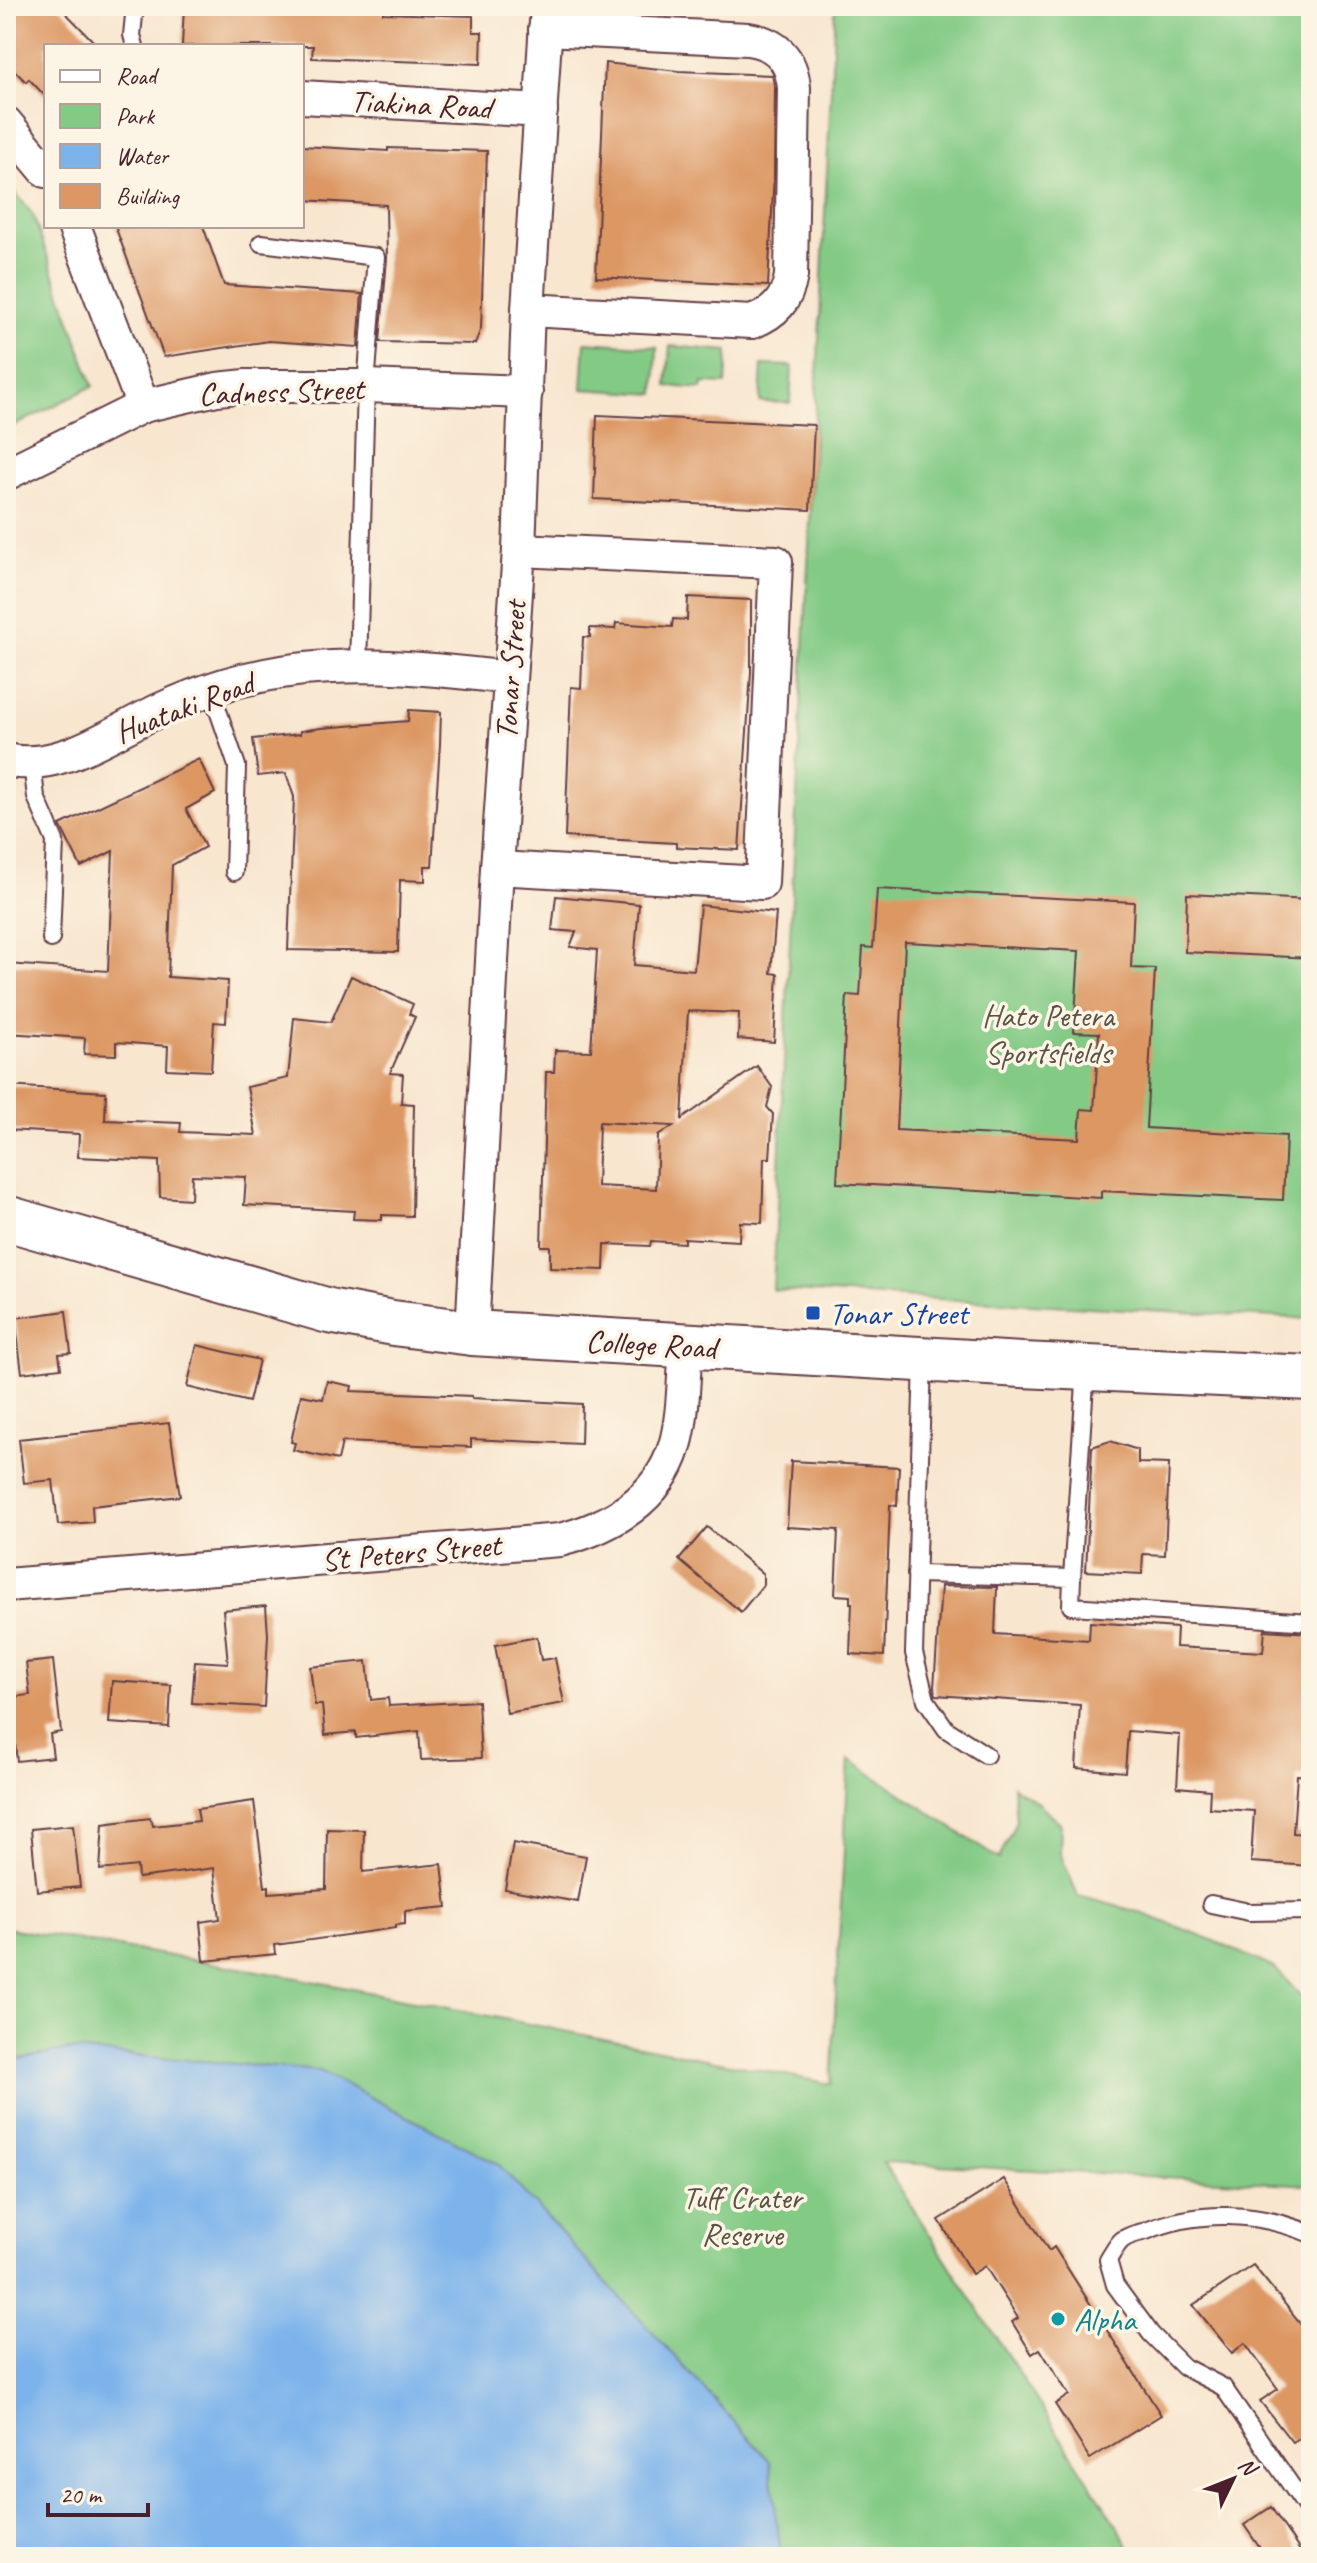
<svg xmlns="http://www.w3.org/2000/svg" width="1317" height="2563" viewBox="0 0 1317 2563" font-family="Caveat,sans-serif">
<rect width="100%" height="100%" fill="#fcf5e5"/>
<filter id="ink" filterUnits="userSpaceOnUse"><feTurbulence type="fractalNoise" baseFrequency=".0125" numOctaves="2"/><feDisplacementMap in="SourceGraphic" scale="16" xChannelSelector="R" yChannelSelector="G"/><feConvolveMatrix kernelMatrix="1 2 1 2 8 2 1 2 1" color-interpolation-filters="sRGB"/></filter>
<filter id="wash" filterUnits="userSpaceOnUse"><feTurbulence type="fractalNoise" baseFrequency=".006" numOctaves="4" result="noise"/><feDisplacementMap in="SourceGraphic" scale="32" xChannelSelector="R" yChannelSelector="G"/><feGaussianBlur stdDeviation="1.8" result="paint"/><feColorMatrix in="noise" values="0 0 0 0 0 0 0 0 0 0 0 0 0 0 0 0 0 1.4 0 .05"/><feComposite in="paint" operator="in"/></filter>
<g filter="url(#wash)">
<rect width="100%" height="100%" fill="#f8e6cf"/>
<!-- green -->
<g fill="#83ca85" stroke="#667458" stroke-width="2">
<path d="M 835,6 L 1311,6 L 1311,1319 L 773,1290 Z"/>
<path d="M 6,181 L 33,215 L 93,386 L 6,430 Z"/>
<path d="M 585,342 L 657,347 L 655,394 L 582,389 Z"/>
<path d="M 670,346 L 728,351 L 726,384 L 703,383 L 702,389 L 667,386 Z"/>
<path d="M 762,365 L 792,366 L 790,403 L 760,402 Z"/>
<path d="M 849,1759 L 999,1859 L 1016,1821 L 1013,1786 L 1040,1804 L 1061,1825 L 1060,1853 L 1078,1896 L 1135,1911 L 1200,1935 L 1275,1968 L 1311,2007 L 1311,2185 L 883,2162 L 1119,2528 L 1133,2557 L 6,2557 L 6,1928 L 292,1977 L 831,2084 Z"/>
</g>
<!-- water -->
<path fill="#7cb3eb" stroke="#63698b" stroke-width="2" d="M 70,2050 L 320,2071 L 497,2163 L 770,2461 L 781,2557 L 6,2557 L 6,2061 Z"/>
<g id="blocks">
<!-- building -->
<g fill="#dc9764" fill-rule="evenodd">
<path d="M 6,6 L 59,6 L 98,46 L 46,46 L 46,97 L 29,79 L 26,82 L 6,62 Z"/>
<path d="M 184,6 L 383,6 L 383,13 L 473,16 L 473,32 L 482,32 L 481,64 L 312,58 L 313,46 L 182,46 Z"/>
<path d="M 605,63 L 678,71 L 772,75 L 775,89 L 774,174 L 768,286 L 596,277 Z"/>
<path d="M 302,146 L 388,151 L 388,148 L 487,151 L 481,328 L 475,344 L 380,342 L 387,258 L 386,205 L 302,200 Z"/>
<path d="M 115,226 L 203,226 L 224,285 L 362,294 L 358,347 L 269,341 L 164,357 Z"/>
<path d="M 597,415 L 814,425 L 810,510 L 594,499 Z"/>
<path d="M 688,597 L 751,600 L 751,672 L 739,850 L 676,847 L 676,843 L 565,837 L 571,687 L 581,688 L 583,637 L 590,637 L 590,628 L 615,629 L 616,623 L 672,627 L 673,619 L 687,620 Z"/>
<path d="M 409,710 L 441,712 L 440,744 L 432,866 L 425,866 L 425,881 L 400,880 L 398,952 L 288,950 L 294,797 L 286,773 L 258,776 L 253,739 L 300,734 L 300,731 L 321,728 L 408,721 Z"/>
<path d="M 199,759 L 215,793 L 186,809 L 205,847 L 172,865 L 168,977 L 228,981 L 226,1023 L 214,1022 L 211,1071 L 167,1069 L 168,1046 L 116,1042 L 116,1055 L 84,1054 L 85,1038 L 6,1033 L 7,964 L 108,971 L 113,851 L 81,867 L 60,825 Z"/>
<path d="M 877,889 L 1134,902 L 1131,968 L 1155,969 L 1146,1128 L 1286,1136 L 1283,1200 L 1101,1191 L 1101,1198 L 837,1183 L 847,995 L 860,996 L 863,947 L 873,948 ZM 905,942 L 1079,951 L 1074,1032 L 1099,1033 L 1094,1110 L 1081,1109 L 1079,1139 L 896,1130 Z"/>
<path d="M 1187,894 L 1311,900 L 1311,958 L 1185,952 Z"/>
<path d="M 556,896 L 639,904 L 634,965 L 694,970 L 700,905 L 776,913 L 771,973 L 778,974 L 774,1042 L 738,1039 L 739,1013 L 688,1011 L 682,1119 L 757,1066 L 772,1087 L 767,1107 L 773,1114 L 770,1158 L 764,1158 L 762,1223 L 740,1222 L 739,1241 L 684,1238 L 684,1243 L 651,1241 L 650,1246 L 605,1244 L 604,1270 L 550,1268 L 550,1246 L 541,1246 L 546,1072 L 554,1072 L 555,1050 L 591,1051 L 597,950 L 570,947 L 576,932 L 552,930 ZM 599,1122 L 673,1126 L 658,1136 L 656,1189 L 597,1186 Z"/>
<path d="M 351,976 L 413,1004 L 409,1014 L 415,1017 L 390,1073 L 403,1074 L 401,1103 L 414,1104 L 412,1216 L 382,1215 L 382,1220 L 353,1219 L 354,1211 L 244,1205 L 246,1177 L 192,1175 L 191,1199 L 160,1197 L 159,1161 L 78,1157 L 79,1134 L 6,1130 L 6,1086 L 106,1092 L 105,1120 L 181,1123 L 180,1132 L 256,1135 L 247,1087 L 288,1078 L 294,1018 L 331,1022 Z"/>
<path d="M 66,1311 L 71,1353 L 59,1354 L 61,1368 L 22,1373 L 15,1318 Z"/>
<path d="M 197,1345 L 259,1360 L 249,1402 L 187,1387 Z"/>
<path d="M 327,1381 L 352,1386 L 351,1391 L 472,1396 L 472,1398 L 582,1404 L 581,1444 L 471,1439 L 471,1447 L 342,1442 L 338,1460 L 293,1450 L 295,1443 L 291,1442 L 301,1395 L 323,1399 Z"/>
<path d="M 169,1423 L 180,1496 L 92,1506 L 93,1522 L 58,1525 L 53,1480 L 24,1483 L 19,1439 Z"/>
<path d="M 1110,1441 L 1138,1450 L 1138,1463 L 1169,1464 L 1165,1555 L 1143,1554 L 1142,1574 L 1086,1571 L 1092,1447 Z"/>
<path d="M 791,1461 L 899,1467 L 897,1506 L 890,1505 L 884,1656 L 850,1654 L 852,1603 L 850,1603 L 850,1596 L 835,1595 L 838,1530 L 787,1527 Z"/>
<path d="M 707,1527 L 763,1574 L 763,1585 L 741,1612 L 679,1560 Z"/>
<path d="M 941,1586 L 997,1587 L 995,1634 L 1089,1640 L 1090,1622 L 1177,1628 L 1176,1647 L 1263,1652 L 1265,1630 L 1311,1633 L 1311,1776 L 1297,1775 L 1293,1833 L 1311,1834 L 1311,1866 L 1251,1862 L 1254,1811 L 1209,1808 L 1210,1790 L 1177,1787 L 1180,1735 L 1128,1731 L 1125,1772 L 1076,1768 L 1080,1705 L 936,1695 L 934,1687 Z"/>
<path d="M 266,1606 L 268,1635 L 264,1707 L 192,1703 L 195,1661 L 228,1663 L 223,1610 Z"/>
<path d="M 537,1637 L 541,1660 L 555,1658 L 564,1703 L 507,1713 L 495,1645 Z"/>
<path d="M 53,1660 L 61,1732 L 50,1734 L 53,1757 L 17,1761 L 14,1736 L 6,1737 L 6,1698 L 30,1695 L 26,1663 Z"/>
<path d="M 367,1661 L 371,1700 L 388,1698 L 389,1706 L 478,1701 L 481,1758 L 421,1760 L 419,1731 L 356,1738 L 356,1732 L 325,1735 L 322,1705 L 315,1705 L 310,1667 Z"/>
<path d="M 112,1681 L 171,1685 L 169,1727 L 109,1723 Z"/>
<path d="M 254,1801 L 265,1887 L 269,1886 L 269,1893 L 326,1889 L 327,1829 L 364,1830 L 363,1872 L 442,1864 L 447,1907 L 405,1911 L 405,1924 L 396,1925 L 396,1928 L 275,1945 L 276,1954 L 204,1961 L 200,1922 L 220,1919 L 214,1868 L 138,1878 L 137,1866 L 100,1870 L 103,1824 L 150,1818 L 153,1826 L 199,1821 L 197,1809 Z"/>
<path d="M 73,1825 L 80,1887 L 37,1891 L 31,1829 Z"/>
<path d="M 513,1843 L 586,1856 L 578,1902 L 505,1889 Z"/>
<path d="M 1004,2179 L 1049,2251 L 1054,2247 L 1161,2415 L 1090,2459 L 1055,2404 L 1069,2395 L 1040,2349 L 1032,2354 L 1012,2322 L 1018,2318 L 985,2266 L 972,2274 L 939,2220 Z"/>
<path d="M 1253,2265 L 1311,2336 L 1311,2432 L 1292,2442 L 1260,2401 L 1278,2389 L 1245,2343 L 1232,2353 L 1193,2305 Z"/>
<path d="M 1271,2507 L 1304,2557 L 1266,2557 L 1244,2525 Z"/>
</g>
</g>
</g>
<g filter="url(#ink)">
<use href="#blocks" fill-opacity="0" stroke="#643d44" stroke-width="2"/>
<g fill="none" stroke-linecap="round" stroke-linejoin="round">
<!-- lane casing -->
<g stroke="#643d44" stroke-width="20">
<g id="lane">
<path d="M 135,6 L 132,35 L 135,46"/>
<path d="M 261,243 L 376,257 L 366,386 L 358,667"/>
<path d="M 211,690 L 237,766 L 234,872"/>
<path d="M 32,764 L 36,797 L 55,841 L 51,939"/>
<path d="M 923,1361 L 914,1653 L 926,1700 L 946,1729 L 986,1755"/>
<path d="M 916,1574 L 1072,1578 L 1071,1606 L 1311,1622"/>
<path d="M 1072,1578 L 1086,1368"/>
<path d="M 1211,1904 L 1249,1912 L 1311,1911"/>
<path d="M 1311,2234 C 1258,2212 1200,2209 1146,2231 C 1139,2233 1128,2235 1122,2240 C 1117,2244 1112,2254 1108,2260 L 1115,2285 L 1151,2334 L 1184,2367 L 1223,2387 L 1311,2514"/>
</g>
</g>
<!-- street casing -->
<g stroke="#643d44" stroke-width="36">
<g id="street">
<path d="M 302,97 L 541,111"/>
<path d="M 6,123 L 46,171"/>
<path d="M 74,226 L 143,406"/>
<path d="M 528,310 L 752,322 C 775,313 787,300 791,276 L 794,88 C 792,59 776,43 748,39 L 545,29"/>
<path d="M 6,474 L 143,406 L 217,389 L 246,386 L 366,386 L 526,392"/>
<path d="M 6,760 C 61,773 116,729 164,708 C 193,695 225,683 256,677 C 339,658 426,668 510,678"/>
<path d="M 497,868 L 762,883 L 776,562 L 519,550"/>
<path d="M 472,1333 L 497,868 L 519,550 L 528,310 L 547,6"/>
<path d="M 6,1585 L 560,1540 C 611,1527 659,1499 675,1446 C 684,1415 683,1379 686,1347"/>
</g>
</g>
<!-- secondary casing -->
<g stroke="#643d44" stroke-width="48">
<path id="secondary" d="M 6,1218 L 329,1311 L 393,1323 L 472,1333 L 1022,1365 L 1311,1378"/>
</g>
<!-- lane -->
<use href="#lane" stroke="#fff" stroke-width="16"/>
<!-- street -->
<use href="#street" stroke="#fff" stroke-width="32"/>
<!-- secondary -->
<use href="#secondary" stroke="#fff" stroke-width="44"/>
</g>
</g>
<!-- markers -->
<rect fill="#1a4fb4" stroke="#fcf5e5" stroke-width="3" x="805" y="1305" width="16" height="16" rx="4"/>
<circle fill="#0f9aa8" stroke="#fcf5e5" stroke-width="3" cx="1058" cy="2319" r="8"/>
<g text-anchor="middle" stroke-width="7" stroke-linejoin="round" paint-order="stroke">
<!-- street labels -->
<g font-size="32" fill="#4a1f2b" stroke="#fcf5e5">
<text transform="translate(421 104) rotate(3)" y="11">Tiakina Road</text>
<text transform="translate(281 391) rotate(-2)" y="11">Cadness Street</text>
<text transform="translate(510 670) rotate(-86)" y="11">Tonar Street</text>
<text transform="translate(184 707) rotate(-21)" y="11">Huataki Road</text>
<text transform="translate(651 1344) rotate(3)" y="11">College Road</text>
<text transform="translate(411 1552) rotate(-5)" y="11">St Peters Street</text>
</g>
<!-- park labels -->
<g font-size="32" fill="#5b5246" stroke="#fcf5e5">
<text x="1048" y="1026">Hato Petera<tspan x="1048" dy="37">Sportsfields</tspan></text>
<text x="742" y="2208">Tuff Crater<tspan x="742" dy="37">Reserve</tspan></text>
</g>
<!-- transit labels -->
<g font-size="32" fill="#164399" stroke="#fcf5e5" text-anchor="start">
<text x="829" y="1324">Tonar Street</text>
</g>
<!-- culture labels -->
<g font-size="32" fill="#0d838f" stroke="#fcf5e5" text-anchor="start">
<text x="1074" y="2330">Alpha</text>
</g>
</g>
<!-- margin -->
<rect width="1317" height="2563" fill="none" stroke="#fcf5e5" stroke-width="32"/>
<!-- legend -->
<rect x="44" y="44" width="260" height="184" fill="#fcf5e5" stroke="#b59f9b" stroke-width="2"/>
<rect x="60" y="70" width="40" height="12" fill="#ffffff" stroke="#b59f9b" stroke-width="2"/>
<text x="116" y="84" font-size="24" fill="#4a1f2b">Road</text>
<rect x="60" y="104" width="40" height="24" fill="#83ca85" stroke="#b59f9b" stroke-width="2"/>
<text x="116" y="124" font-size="24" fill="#4a1f2b">Park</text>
<rect x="60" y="144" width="40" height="24" fill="#7cb3eb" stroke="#b59f9b" stroke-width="2"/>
<text x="116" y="164" font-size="24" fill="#4a1f2b">Water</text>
<rect x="60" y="184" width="40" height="24" fill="#dc9764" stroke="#b59f9b" stroke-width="2"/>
<text x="116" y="204" font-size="24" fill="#4a1f2b">Building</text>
<!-- north arrow -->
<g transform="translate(1233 2479) rotate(47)" stroke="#fcf5e5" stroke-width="6" paint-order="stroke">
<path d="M0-6L14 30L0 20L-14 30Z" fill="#4a1f2b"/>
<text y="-12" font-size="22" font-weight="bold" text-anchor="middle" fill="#4a1f2b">N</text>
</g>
<!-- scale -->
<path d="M48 2503v12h100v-12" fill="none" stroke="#4a1f2b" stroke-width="4"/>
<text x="60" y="2503" font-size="24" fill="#4a1f2b" stroke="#fcf5e5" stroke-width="6" paint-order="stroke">20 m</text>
</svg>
